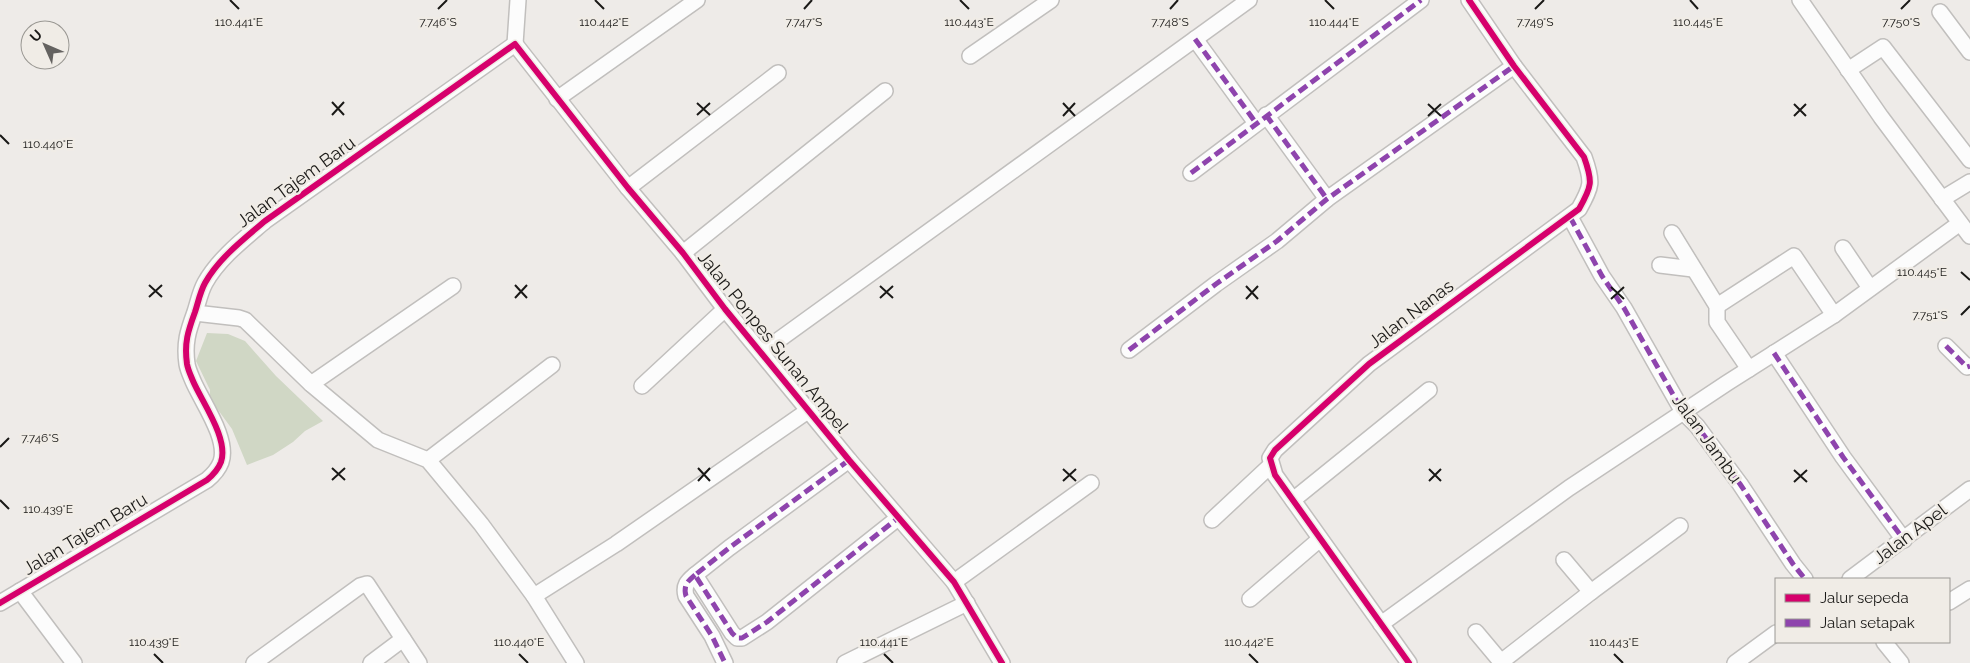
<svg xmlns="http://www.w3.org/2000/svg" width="1970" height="663" viewBox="0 0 1970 663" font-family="Raleway,sans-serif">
<rect width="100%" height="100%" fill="#eeebe8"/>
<!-- park -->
<path fill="#d0d7c5" d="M 207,333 L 228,334 L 245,341 L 276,376 L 323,421 L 305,431 L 293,442 L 273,455 L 247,465 L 232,429 L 210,399 L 210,390 L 196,361 Z"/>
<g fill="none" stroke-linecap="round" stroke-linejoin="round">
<!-- minor casing -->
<g stroke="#c1bfbd" stroke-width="18">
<g id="minor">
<path d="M 1800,0 L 1881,117 L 1970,236"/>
<path d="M 1940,12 L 1970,52"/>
<path d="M 1195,39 L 1256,123"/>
<path d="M 515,44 L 628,188 L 683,253 L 725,309 L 849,460 L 954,582 L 1002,663"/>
<path d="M 515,44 L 518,0"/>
<path d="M 970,56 L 1051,0"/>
<path d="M 1848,70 L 1883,47 L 1970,160"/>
<path d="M 557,99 L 697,0"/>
<path d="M 1266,115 L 1327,199"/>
<path d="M 1191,173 L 1421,0"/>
<path d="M 628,188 L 778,73"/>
<path d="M 1942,199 L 1970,182"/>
<path d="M 1570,217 L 1602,276 L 1624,308 L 1683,412 L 1697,426 L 1740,484 L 1793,564 L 1805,579"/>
<path d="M 1672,233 L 1717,306 L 1717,322 L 1749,369"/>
<path d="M 1843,248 L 1870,288"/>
<path d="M 683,253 L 885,91"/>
<path d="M 1660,265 L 1693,269"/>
<path d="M 1717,306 L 1794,256 L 1834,315"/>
<path d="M 195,313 L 239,318 L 245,320 L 311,384 L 378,440 L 428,460 L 481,524 L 534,596 L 576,663"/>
<path d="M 1946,346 L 1967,367 L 1970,366"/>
<path d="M 1129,350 L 1216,284 L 1277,241 L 1327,199 L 1514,66"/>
<path d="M 762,352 L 1249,0"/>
<path d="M 1774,353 L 1843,457 L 1904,540"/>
<path d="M 311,384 L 453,286"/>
<path d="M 642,386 L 725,309"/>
<path d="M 428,460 L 552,365"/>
<path d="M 849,460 L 729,548 L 695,575 L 732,633 L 737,638 L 742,638 L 767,622 L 898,518"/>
<path d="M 1293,500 L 1429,390"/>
<path d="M 1212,520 L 1271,465"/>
<path d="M 1564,560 L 1591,592"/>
<path d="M 695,575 C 688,581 683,585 686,596 L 712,636 L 725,663"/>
<path d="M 1850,579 L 1970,489"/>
<path d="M 954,582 L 1091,483"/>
<path d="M 20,591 L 74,663"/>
<path d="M 534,596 L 616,544 L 809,410"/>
<path d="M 1250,599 L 1320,539"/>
<path d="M 1949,602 L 1970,589"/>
<path d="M 0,603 L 207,480 C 213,475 218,470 221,462 C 229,439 202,402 193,381 C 191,376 188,370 187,364 C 184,343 188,331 195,312 C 198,303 200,292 205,283 C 219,258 244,239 265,221 L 515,44"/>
<path d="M 1381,624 L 1569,488 L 1727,383 L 1834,315 L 1960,223"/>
<path d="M 1476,632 L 1502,663"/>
<path d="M 1884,642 L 1901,663"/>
<path d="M 1501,662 L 1591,592 L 1680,526"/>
<path d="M 254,663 L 360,586 L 367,584 L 419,663"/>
<path d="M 371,663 L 403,639"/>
<path d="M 845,663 L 967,603"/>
<path d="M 1409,663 L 1275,475 L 1270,458 L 1275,450 L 1369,364 L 1579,209 C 1592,186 1593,182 1584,157 L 1514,66 L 1469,0"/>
<path d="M 1735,663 L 1776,633"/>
</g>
</g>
<!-- minor -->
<use href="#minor" stroke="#fcfcfc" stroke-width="15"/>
<!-- quiet -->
<g stroke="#8e44ad" stroke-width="5" stroke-dasharray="10 5" stroke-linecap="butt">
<path d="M 1195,39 L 1256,123"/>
<path d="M 1266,115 L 1327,199"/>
<path d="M 1191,173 L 1421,0"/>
<path d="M 1570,217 L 1602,276 L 1624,308 L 1683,412 L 1697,426 L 1740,484 L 1793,564 L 1805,579"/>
<path d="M 1946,346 L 1967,367 L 1970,366"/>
<path d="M 1129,350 L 1216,284 L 1277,241 L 1327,199 L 1514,66"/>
<path d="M 1774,353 L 1843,457 L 1904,540"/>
<path d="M 849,460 L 729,548 L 695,575 L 732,633 L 737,638 L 742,638 L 767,622 L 898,518"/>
<path d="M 695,575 C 688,581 683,585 686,596 L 712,636 L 725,663"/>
</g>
<!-- cycleway casing -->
<g stroke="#f0ece6" stroke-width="9">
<g id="cycleway">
<path d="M 0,603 L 207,480 C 213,475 218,470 221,462 C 229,439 202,402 193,381 C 191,376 188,370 187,364 C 184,343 188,331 195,312 C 198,303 200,292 205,283 C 219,258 244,239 265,221 L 515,44 L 628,188 L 683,253 L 725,309 L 849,460 L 954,582 L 1002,663"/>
<path d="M 1409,663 L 1275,475 L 1270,458 L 1275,450 L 1369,364 L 1579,209 C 1592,186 1593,182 1584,157 L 1514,66 L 1469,0"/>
</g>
</g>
<!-- cycleway -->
<use href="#cycleway" stroke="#d6006c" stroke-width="6"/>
</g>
<!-- ticks -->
<path fill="none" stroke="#1a1917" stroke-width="2" d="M 230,0 L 239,9M 595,0 L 604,9M 960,0 L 969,9M 1325,0 L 1334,9M 1690,0 L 1698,9M 438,9 L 447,0M 804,9 L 812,0M 1170,9 L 1178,0M 1535,9 L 1544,0M 1901,9 L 1910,0M 332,102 L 344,115M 697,103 L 710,115M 1063,103 L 1075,116M 1428,104 L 1441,116M 1794,104 L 1806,116M 332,115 L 344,102M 697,115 L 710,103M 1063,116 L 1075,103M 1428,116 L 1441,104M 1794,116 L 1806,104M 0,135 L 9,144M 1961,272 L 1970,280M 149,285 L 162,297M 515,285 L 527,298M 880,286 L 893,298M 1246,286 L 1258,299M 1611,287 L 1624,299M 149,297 L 162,285M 515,298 L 527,285M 880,298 L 893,286M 1246,299 L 1258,286M 1611,299 L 1624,287M 1961,315 L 1970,306M 0,447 L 9,438M 332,468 L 345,480M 698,468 L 710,481M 1063,469 L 1076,481M 1429,469 L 1441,481M 1794,470 L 1807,482M 332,480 L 345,468M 698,481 L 710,468M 1063,481 L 1076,469M 1429,481 L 1441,469M 1794,482 L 1807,470M 0,500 L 9,509M 154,654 L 163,663M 519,654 L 528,663M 884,654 L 893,663M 1249,654 L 1258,663M 1614,654 L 1623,663"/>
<g text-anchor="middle" stroke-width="5" stroke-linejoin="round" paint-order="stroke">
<!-- street labels -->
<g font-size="18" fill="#1a1917" stroke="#f0ece6">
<text transform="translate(296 182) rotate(-36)" y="6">Jalan Tajem Baru</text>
<text transform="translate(1411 314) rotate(-37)" y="6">Jalan Nanas</text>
<text transform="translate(773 342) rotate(51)" y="6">Jalan Ponpes Sunan Ampel</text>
<text transform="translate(1707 439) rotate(54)" y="6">Jalan Jambu</text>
<text transform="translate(85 534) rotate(-31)" y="6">Jalan Tajem Baru</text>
<text transform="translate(1910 534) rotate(-37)" y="6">Jalan Apel</text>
</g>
</g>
<g font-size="12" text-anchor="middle" fill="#1a1917" stroke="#f0ece6" stroke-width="5" stroke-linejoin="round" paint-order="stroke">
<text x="239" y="26">110.441°E</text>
<text x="438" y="26">7.746°S</text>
<text x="604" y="26">110.442°E</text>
<text x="804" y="26">7.747°S</text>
<text x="969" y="26">110.443°E</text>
<text x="1170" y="26">7.748°S</text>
<text x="1334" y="26">110.444°E</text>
<text x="1698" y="26">110.445°E</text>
<text x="1535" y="26">7.749°S</text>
<text x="1901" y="26">7.750°S</text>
<text x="48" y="148">110.440°E</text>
<text x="1922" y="276">110.445°E</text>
<text x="1930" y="319">7.751°S</text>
<text x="40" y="442">7.746°S</text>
<text x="48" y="513">110.439°E</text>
<text x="154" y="646">110.439°E</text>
<text x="519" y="646">110.440°E</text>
<text x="884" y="646">110.441°E</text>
<text x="1249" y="646">110.442°E</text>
<text x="1614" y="646">110.443°E</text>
</g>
<!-- legend -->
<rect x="1775" y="578" width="175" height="65" fill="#f0ece6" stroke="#9a9893"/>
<rect x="1785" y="594" width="25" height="8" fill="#d6006c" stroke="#9a9893"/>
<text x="1820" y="603" font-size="15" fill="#1a1917">Jalur sepeda</text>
<rect x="1785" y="619" width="25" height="8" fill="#8e44ad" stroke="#9a9893"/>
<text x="1820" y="628" font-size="15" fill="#1a1917">Jalan setapak</text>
<!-- north arrow -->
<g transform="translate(45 45) rotate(315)"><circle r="24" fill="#f0ece6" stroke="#9a9893"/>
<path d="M0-4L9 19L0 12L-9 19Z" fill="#646260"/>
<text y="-8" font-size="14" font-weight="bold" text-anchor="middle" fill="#1a1917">U</text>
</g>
</svg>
